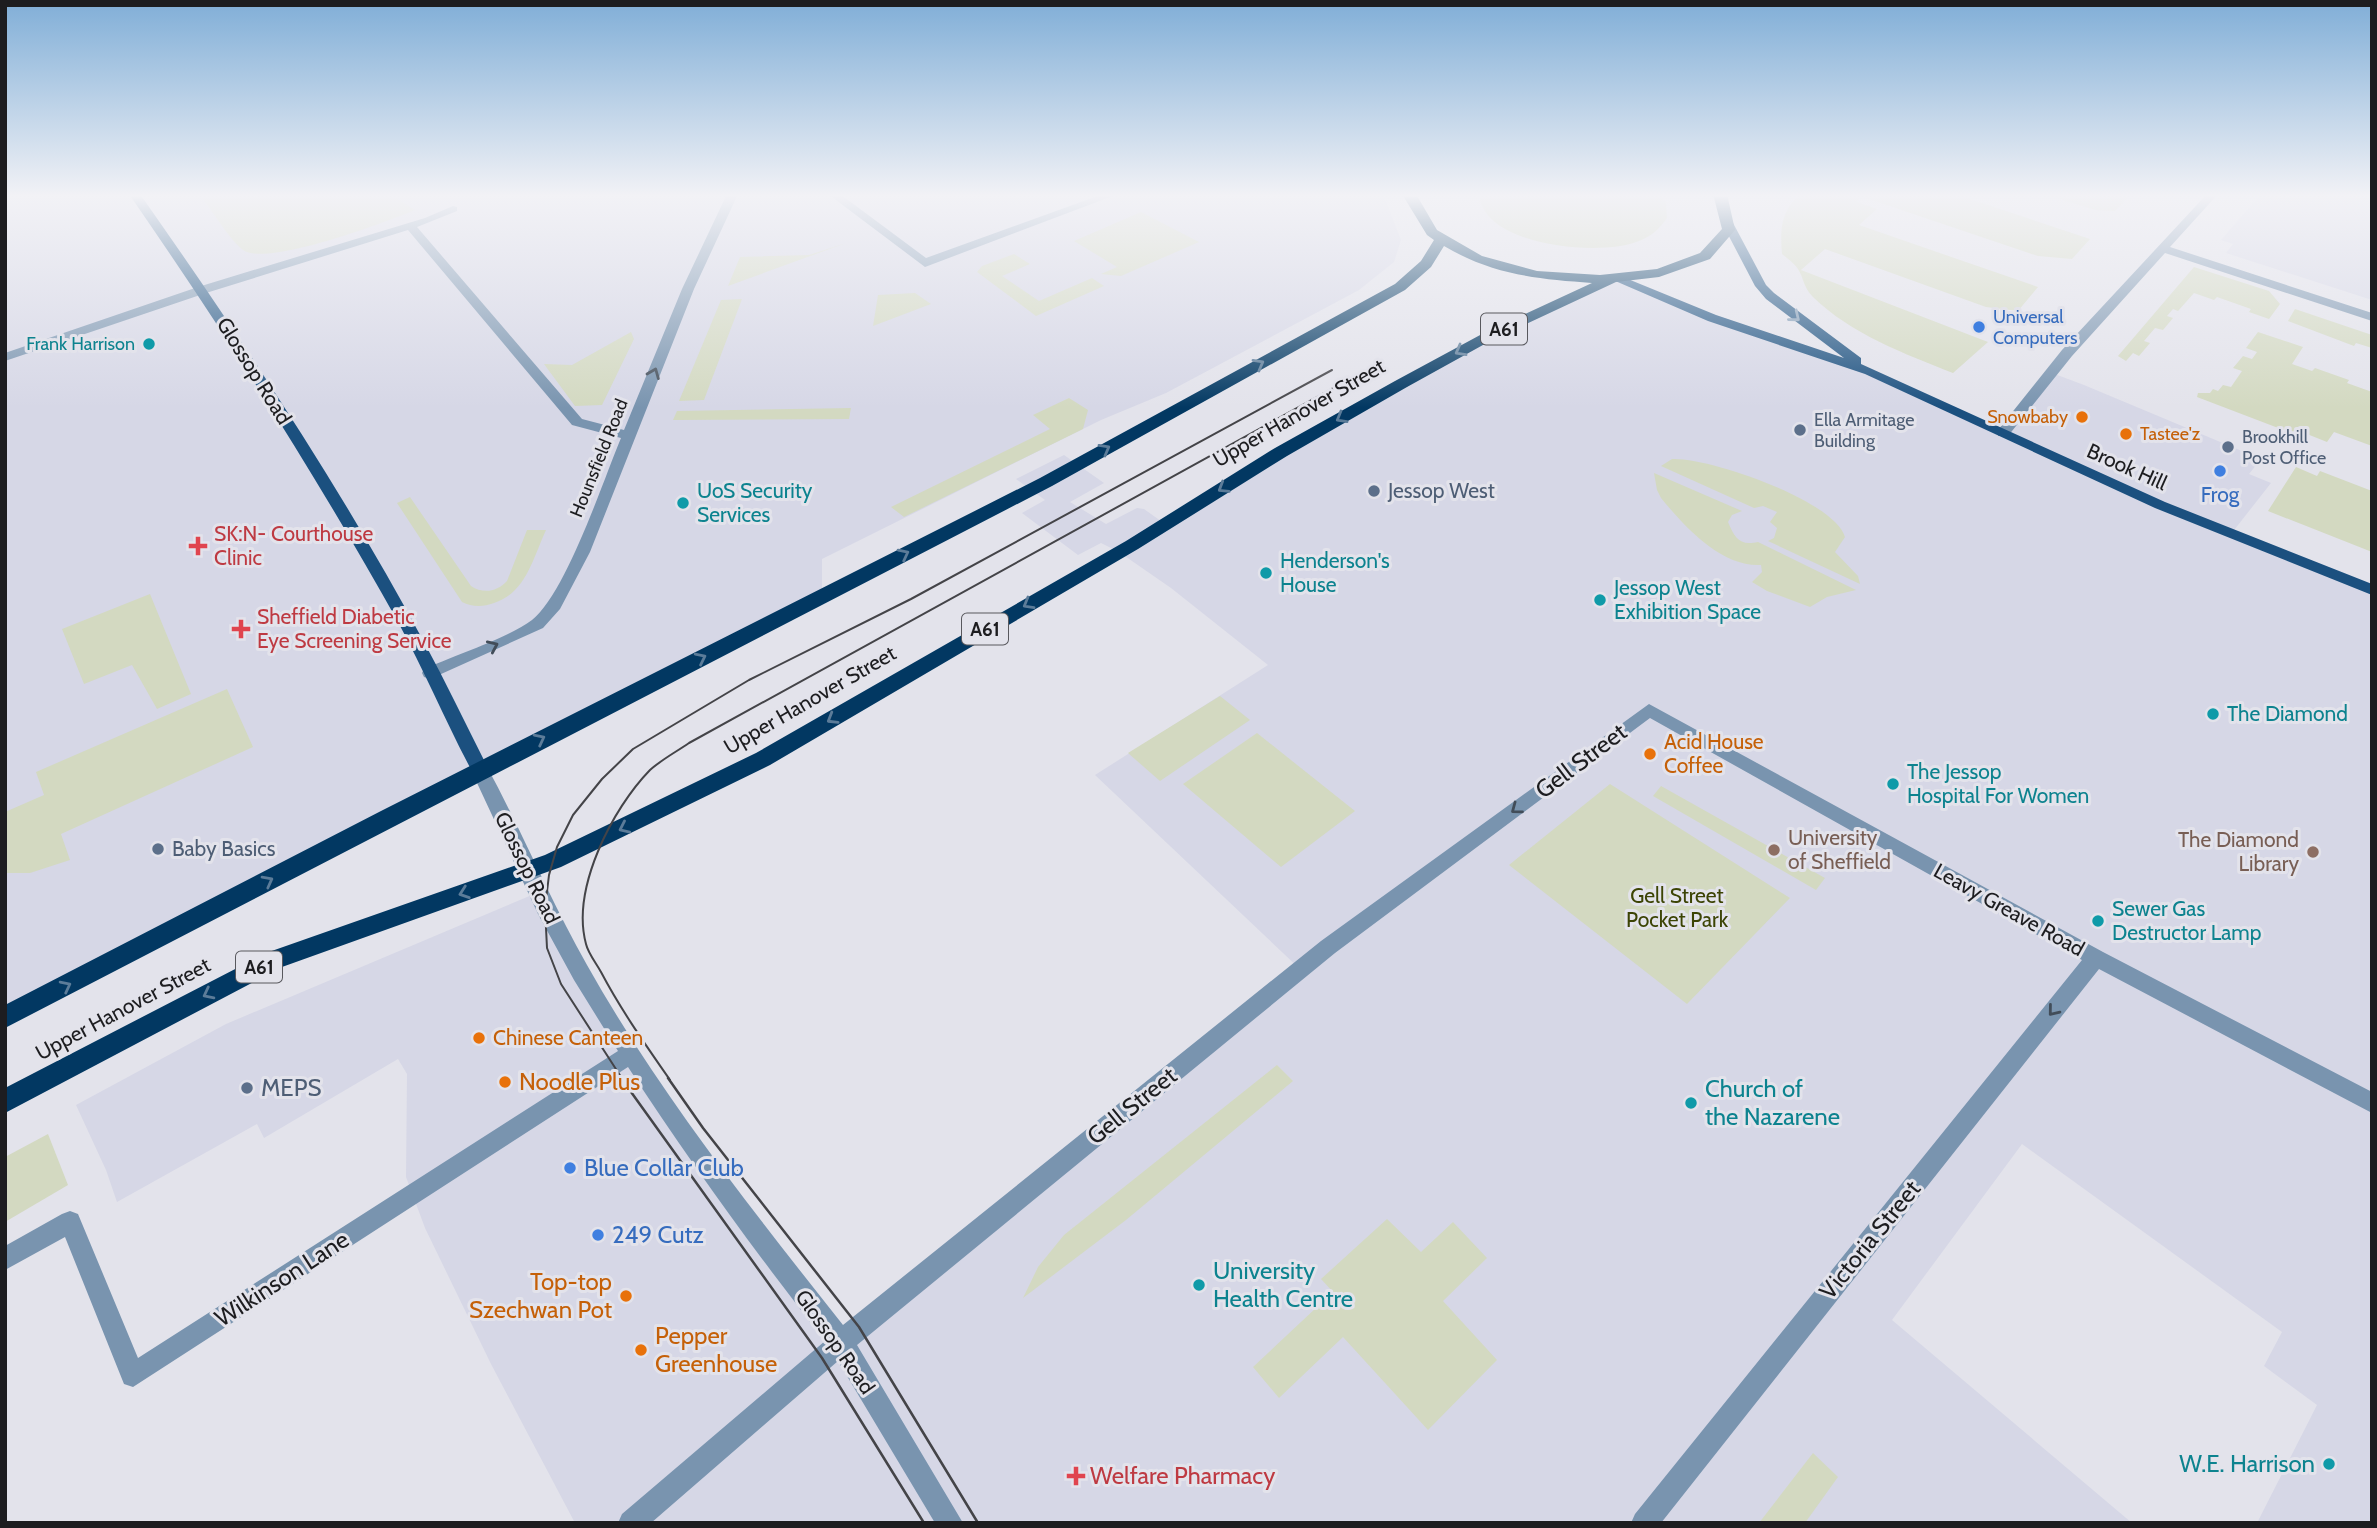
<svg xmlns="http://www.w3.org/2000/svg" width="2377" height="1528" viewBox="0 0 2377 1528" font-family="Cabin,sans-serif">
<rect width="100%" height="100%" fill="#e3e3eb"/>
<!-- built -->
<g fill="#d6d7e6">
<path d="M 5,194 L 1383,194 L 1401,240 L 1394,262 L 1359,290 L 1166,393 L 1101,420 L 822,559 L 822,596 L 5,1017 Z"/>
<path d="M 2261,194 L 2372,194 L 2372,300 L 2226,253 L 2233,244 L 2221,240 Z"/>
<path d="M 1619,280 L 1870,371 L 2003,433 L 2052,373 L 2084,385 L 2261,459 L 2249,474 L 2271,483 L 2231,534 L 2372,590 L 2372,1523 L 2257,1523 L 2317,1405 L 2264,1366 L 2282,1332 L 2022,1144 L 1892,1320 L 2132,1523 L 575,1523 L 491,1364 L 425,1228 L 406,1177 L 407,1074 L 398,1059 L 264,1138 L 257,1124 L 117,1202 L 106,1170 L 76,1105 L 226,1024 L 539,892 L 581,974 L 840,1342 L 1301,970 L 1095,775 L 1268,665 L 1171,588 L 1119,552 L 1101,543 L 1078,555 L 1022,513 L 1045,500 L 1016,479 L 1064,455 L 1104,483 L 1070,502 L 1106,524 L 1137,508 L 1144,509 L 1165,524 L 1470,345 Z"/>
</g>
<!-- green -->
<g fill="#d3d9c1">
<path d="M 390,194 L 415,210 C 386,222 267,267 243,250 C 229,239 212,210 200,195 Z"/>
<path d="M 1479,194 L 1659,194 L 1666,203 L 1667,218 C 1659,229 1652,236 1639,241 C 1601,257 1483,247 1479,194 Z"/>
<path d="M 1800,194 L 1955,194 L 2090,239 L 2072,259 L 2038,256 L 1860,196 L 1857,202 L 1877,209 L 1859,225 L 2038,287 L 2018,311 L 1986,307 L 1825,249 L 1801,270 L 1988,342 L 1953,373 C 1905,354 1851,334 1813,297 C 1803,287 1804,278 1798,269 C 1794,263 1787,258 1782,254 C 1780,228 1781,212 1800,194 Z"/>
<path d="M 2045,194 L 2131,194 L 2115,211 L 2095,210 Z"/>
<path d="M 1141,212 L 1199,242 L 1121,276 L 1101,274 L 1117,267 L 1074,241 Z"/>
<path d="M 846,243 L 728,286 L 740,257 L 809,255 Z"/>
<path d="M 1014,254 L 1030,264 L 1002,276 L 1039,301 L 1092,278 L 1104,286 L 1036,316 L 977,272 L 982,266 Z"/>
<path d="M 2194,267 L 2269,291 L 2280,304 L 2269,319 L 2249,312 L 2251,309 L 2217,297 L 2214,300 L 2194,293 L 2178,311 L 2173,309 L 2167,316 L 2173,318 L 2163,330 L 2155,328 L 2144,341 L 2150,343 L 2139,356 L 2133,353 L 2126,361 L 2118,356 Z"/>
<path d="M 915,293 L 931,304 L 873,326 L 878,295 Z"/>
<path d="M 742,299 L 704,400 L 679,401 L 721,300 Z"/>
<path d="M 2295,309 L 2372,335 L 2372,348 L 2356,343 L 2354,346 L 2288,321 Z"/>
<path d="M 631,332 L 634,339 L 602,405 L 575,406 L 544,364 L 572,365 Z"/>
<path d="M 2258,332 L 2303,347 L 2292,364 L 2312,371 L 2315,368 L 2349,380 L 2347,383 L 2372,392 L 2372,446 L 2334,432 L 2327,442 L 2302,432 L 2299,436 L 2197,397 L 2198,393 L 2210,393 L 2213,389 L 2218,391 L 2223,385 L 2231,387 L 2242,371 L 2233,368 L 2243,356 L 2252,359 L 2257,352 L 2246,348 Z"/>
<path d="M 1069,398 L 1088,410 L 1083,429 L 904,517 L 891,507 L 1050,429 L 1033,415 Z"/>
<path d="M 851,408 L 849,419 L 673,420 L 677,411 Z"/>
<path d="M 1672,459 C 1709,457 1835,501 1845,537 L 1835,552 L 1858,576 L 1860,584 L 1768,541 L 1774,538 L 1777,528 L 1770,522 L 1777,512 L 1763,506 L 1754,508 L 1661,466 Z"/>
<path d="M 2296,467 L 2317,476 L 2320,471 L 2372,491 L 2372,552 L 2268,511 Z"/>
<path d="M 1654,473 L 1742,511 L 1732,515 L 1728,522 C 1735,538 1739,546 1758,542 L 1856,590 L 1827,597 L 1810,607 L 1767,591 L 1752,582 L 1762,572 L 1761,565 C 1721,567 1685,527 1661,498 L 1657,490 Z"/>
<path d="M 410,497 L 471,586 C 483,594 497,592 507,581 L 527,530 L 546,530 C 533,558 526,593 494,603 C 483,607 472,607 462,602 L 397,503 Z"/>
<path d="M 150,594 L 191,694 L 157,709 L 132,665 L 84,684 L 62,629 Z"/>
<path d="M 227,689 L 253,747 L 61,834 L 70,860 L 30,873 L 5,873 L 5,812 L 44,795 L 36,772 Z"/>
<path d="M 1220,696 L 1250,720 L 1160,781 L 1128,753 Z"/>
<path d="M 1257,733 L 1355,811 L 1281,867 L 1183,784 Z"/>
<path d="M 1610,784 L 1790,898 L 1687,1004 L 1509,865 Z"/>
<path d="M 1661,786 L 1825,878 L 1816,890 L 1653,796 Z"/>
<path d="M 1277,1065 L 1293,1081 L 1126,1220 L 1023,1298 L 1038,1267 L 1064,1235 Z"/>
<path d="M 48,1134 L 68,1185 L 5,1222 L 5,1157 Z"/>
<path d="M 1387,1219 L 1421,1252 L 1453,1222 L 1487,1258 L 1443,1301 L 1497,1360 L 1428,1430 L 1343,1337 L 1279,1398 L 1253,1367 L 1333,1292 L 1321,1279 Z"/>
<path d="M 1813,1453 L 1838,1477 L 1805,1523 L 1759,1523 Z"/>
</g>
<g fill="none" stroke-linecap="round" stroke-linejoin="round">
<!-- minor -->
<g fill="#7994af" fill-rule="evenodd">
<path d="M 727,194 L 738,194 L 694,289 L 590,552 L 560,609 L 543,628 L 430,679 L 424,677 L 422,673 L 424,669 C 453,656 508,638 532,620 C 566,593 603,481 621,438 L 572,425 L 408,230 L 206,293 L 5,361 L 5,353 L 198,287 L 425,218 L 453,206 L 457,207 L 457,211 L 417,227 L 582,419 L 624,430 L 682,289 Z"/>
<path d="M 828,194 L 840,194 L 926,258 L 1103,194 L 1118,194 L 925,267 Z"/>
<path d="M 2207,194 L 2218,194 L 2170,247 L 2372,313 L 2372,321 L 2165,253 L 2072,356 L 2008,436 L 1998,436 L 1998,430 L 2062,350 Z"/>
<path d="M 1649,704 L 2103,952 L 2372,1092 L 2372,1113 L 2099,969 L 1661,1523 L 1631,1523 L 1635,1514 L 2082,960 L 1650,718 L 1335,953 L 857,1345 L 963,1523 L 935,1523 L 838,1361 L 651,1523 L 618,1523 L 622,1514 L 825,1341 C 755,1252 690,1162 628,1067 L 133,1387 L 124,1384 L 65,1237 L 5,1270 L 5,1246 L 62,1214 L 70,1211 L 78,1214 L 138,1358 L 618,1051 L 574,980 L 538,914 L 471,770 L 474,765 L 486,765 C 522,831 550,900 587,965 C 659,1093 752,1210 843,1325 L 1321,941 Z"/>
</g>
<!-- major -->
<g fill="#1b507f" fill-rule="evenodd">
<path d="M 129,194 L 140,194 C 241,338 340,486 424,642 C 447,684 467,727 489,770 L 486,775 L 474,775 C 447,725 425,672 398,622 C 316,475 225,333 129,194 Z"/>
<path d="M 1724,221 L 1732,221 L 1766,285 L 1774,293 L 1861,358 L 1861,364 L 2165,502 L 2372,584 L 2372,595 L 2155,508 L 1865,374 L 1708,321 L 1613,280 L 1623,277 L 1716,315 L 1844,358 L 1766,299 L 1755,286 L 1722,223 Z"/>
</g>
<!-- highway -->
<path fill="#023862" fill-rule="evenodd" d="M 1402,194 L 1416,194 L 1437,230 L 1482,256 L 1537,271 L 1600,275 L 1657,269 L 1700,253 L 1722,229 L 1713,194 L 1727,194 L 1735,230 L 1710,259 L 1659,277 L 1616,282 L 1492,340 L 1407,387 L 1287,456 L 1138,549 L 770,765 L 561,867 L 282,967 L 5,1113 L 5,1088 L 266,953 L 545,855 L 756,753 L 1126,541 L 1275,448 L 1395,381 L 1482,334 L 1592,283 C 1537,279 1493,275 1444,246 L 1431,267 L 1405,290 L 1052,486 L 5,1028 L 5,1005 L 381,811 L 1040,478 L 1395,284 L 1421,261 L 1434,240 L 1427,235 Z"/>
<!-- tram-far1 -->
<g stroke="#444448" stroke-width="2">
<path d="M 623,1080 L 561,984 L 547,948 L 545,908 L 549,875 L 557,847 L 573,815 L 602,779 L 633,749 L 749,680 L 911,599 L 1332,370"/>
<path d="M 670,1080 C 645,1044 621,1010 601,972 C 596,963 588,953 586,944 C 571,889 612,809 650,770 C 661,760 676,752 689,743 L 1348,380"/>
</g>
<!-- tram -->
<g stroke="#444448" stroke-width="2.5">
<path d="M 621,1078 L 822,1358 L 924,1523"/>
<path d="M 668,1078 L 703,1128 L 859,1327 L 978,1523"/>
</g>
</g>
<!-- one-way arrows -->
<defs><path id="oneway-chevron" d="M-2-3.5L2.5 0L-2 3.5" fill="none" stroke-width="1.6" stroke-linecap="round" stroke-linejoin="round" transform="scale(1.75)"/></defs>
<use stroke="#7f9ab5" href="#oneway-chevron" transform="translate(1795 317) rotate(39)"/>
<g stroke="#5c7c99">
<use href="#oneway-chevron" transform="translate(1460 351) rotate(151)"/>
<use href="#oneway-chevron" transform="translate(1259 364) rotate(-29)"/>
<use href="#oneway-chevron" transform="translate(1341 418) rotate(150)"/>
<use href="#oneway-chevron" transform="translate(1105 449) rotate(-29)"/>
<use href="#oneway-chevron" transform="translate(1223 488) rotate(148)"/>
<use href="#oneway-chevron" transform="translate(904 554) rotate(-27)"/>
<use href="#oneway-chevron" transform="translate(1028 604) rotate(150)"/>
<use href="#oneway-chevron" transform="translate(701 658) rotate(-26)"/>
<use href="#oneway-chevron" transform="translate(832 719) rotate(149)"/>
<use href="#oneway-chevron" transform="translate(540 739) rotate(-27)"/>
<use href="#oneway-chevron" transform="translate(624 828) rotate(155)"/>
<use href="#oneway-chevron" transform="translate(268 881) rotate(-28)"/>
<use href="#oneway-chevron" transform="translate(464 893) rotate(161)"/>
<use href="#oneway-chevron" transform="translate(66 986) rotate(-27)"/>
<use href="#oneway-chevron" transform="translate(208 994) rotate(153)"/>
</g>
<g stroke="#424d59">
<use href="#oneway-chevron" transform="translate(654 373) rotate(-68)"/>
<use href="#oneway-chevron" transform="translate(493 646) rotate(-24)"/>
<use href="#oneway-chevron" transform="translate(1516 809) rotate(143)"/>
<use href="#oneway-chevron" transform="translate(2053 1011) rotate(129)"/>
</g>
<!-- sky -->
<linearGradient id="sky" x2="0" y2="1"><stop stop-color="#80aed7"/><stop offset="0.48" stop-color="#f2f2f6"/><stop offset="1" stop-color="#f2f2f6" stop-opacity="0"/></linearGradient>
<rect width="2377" height="408" fill="url(#sky)"/>
<!-- markers -->
<g fill="#3f7fe0" stroke="#e3e3eb" stroke-width="2.5">
<circle cx="1979" cy="327" r="7"/>
<circle cx="2220" cy="471" r="7"/>
<circle cx="570" cy="1168" r="7"/>
<circle cx="598" cy="1235" r="7"/>
</g>
<g fill="#0f9aa8" stroke="#e3e3eb" stroke-width="2.5">
<circle cx="149" cy="344" r="7"/>
<circle cx="683" cy="503" r="7"/>
<circle cx="1266" cy="573" r="7"/>
<circle cx="1600" cy="600" r="7"/>
<circle cx="2213" cy="714" r="7"/>
<circle cx="1893" cy="784" r="7"/>
<circle cx="2098" cy="921" r="7"/>
<circle cx="1691" cy="1103" r="7"/>
<circle cx="1199" cy="1285" r="7"/>
<circle cx="2329" cy="1464" r="7"/>
</g>
<g fill="#e8710a" stroke="#e3e3eb" stroke-width="2.5">
<circle cx="2082" cy="417" r="7"/>
<circle cx="2126" cy="434" r="7"/>
<circle cx="1650" cy="754" r="7"/>
<circle cx="479" cy="1038" r="7"/>
<circle cx="505" cy="1082" r="7"/>
<circle cx="626" cy="1296" r="7"/>
<circle cx="641" cy="1350" r="7"/>
</g>
<g fill="#5c6f8a" stroke="#e3e3eb" stroke-width="2.5">
<circle cx="1800" cy="430" r="7"/>
<circle cx="2228" cy="447" r="7"/>
<circle cx="1374" cy="491" r="7"/>
<circle cx="158" cy="849" r="7"/>
<circle cx="247" cy="1088" r="7"/>
</g>
<g fill="#e0444e" stroke="#e3e3eb" stroke-width="2.5">
<path d="M194.5 535.5h7v7h7v7h-7v7h-7v-7h-7v-7h7z"/>
<path d="M237.5 618.5h7v7h7v7h-7v7h-7v-7h-7v-7h7z"/>
<path d="M1072.5 1465.5h7v7h7v7h-7v7h-7v-7h-7v-7h7z"/>
</g>
<g fill="#8d6e63" stroke="#e3e3eb" stroke-width="2.5">
<circle cx="1774" cy="850" r="7"/>
<circle cx="2313" cy="852" r="7"/>
</g>
<g text-anchor="middle" stroke-width="6" stroke-linejoin="round" paint-order="stroke">
<!-- far-shop labels -->
<g font-size="18" fill="#366cbe" stroke="#e3e3eb" text-anchor="start">
<text x="1993" y="323">Universal<tspan x="1993" dy="21">Computers</tspan></text>
</g>
<!-- far-culture labels -->
<g font-size="18" fill="#0d838f" stroke="#e3e3eb" text-anchor="end">
<text x="135" y="350">Frank Harrison</text>
</g>
<!-- far-food labels -->
<g font-size="18" fill="#c56008" stroke="#e3e3eb" text-anchor="end">
<text x="2068" y="423">Snowbaby</text>
<text x="2140" y="440" text-anchor="start">Tastee'z</text>
</g>
<!-- far-service labels -->
<g font-size="18" fill="#4e5e75" stroke="#e3e3eb" text-anchor="start">
<text x="1814" y="426">Ella Armitage<tspan x="1814" dy="21">Building</tspan></text>
<text x="2242" y="443">Brookhill<tspan x="2242" dy="21">Post Office</tspan></text>
</g>
<!-- far-street labels -->
<g font-size="18" fill="#1d1d20" stroke="#e3e3eb">
<text transform="translate(599 458) rotate(-68)" y="6">Hounsfield Road</text>
</g>
<!-- shield labels -->
<g fill="#e3e3eb" stroke="#58585d" stroke-width="2">
<rect x="1481" y="313.5" width="46" height="31" rx="5"/>
<rect x="962" y="613.5" width="46" height="31" rx="5"/>
<rect x="236" y="951.5" width="46" height="31" rx="5"/>
</g>
<g font-size="19" font-weight="bold" fill="#1d1d20">
<text x="1504" y="336">A61</text>
<text x="985" y="636">A61</text>
<text x="259" y="974">A61</text>
</g>
<!-- street labels -->
<g font-size="21" fill="#1d1d20" stroke="#e3e3eb">
<text transform="translate(254 371) rotate(58)" y="7">Glossop Road</text>
<text transform="translate(1299 413) rotate(-30)" y="7">Upper Hanover Street</text>
<text transform="translate(2127 467) rotate(24)" y="7">Brook Hill</text>
<text transform="translate(810 700) rotate(-30)" y="7">Upper Hanover Street</text>
<text transform="translate(527 868) rotate(64)" y="7">Glossop Road</text>
<text transform="translate(2009 910) rotate(29)" y="7">Leavy Greave Road</text>
<text transform="translate(123 1009) rotate(-28)" y="7">Upper Hanover Street</text>
<text transform="translate(835 1342) rotate(55)" y="7">Glossop Road</text>
</g>
<!-- culture labels -->
<g font-size="21" fill="#0d838f" stroke="#e3e3eb" text-anchor="start">
<text x="697" y="498">UoS Security<tspan x="697" dy="24">Services</tspan></text>
<text x="1280" y="568">Henderson's<tspan x="1280" dy="24">House</tspan></text>
<text x="1614" y="595">Jessop West<tspan x="1614" dy="24">Exhibition Space</tspan></text>
<text x="2227" y="721">The Diamond</text>
<text x="1907" y="779">The Jessop<tspan x="1907" dy="24">Hospital For Women</tspan></text>
<text x="2112" y="916">Sewer Gas<tspan x="2112" dy="24">Destructor Lamp</tspan></text>
</g>
<!-- service labels -->
<g font-size="21" fill="#4e5e75" stroke="#e3e3eb" text-anchor="start">
<text x="1388" y="498">Jessop West</text>
<text x="172" y="856">Baby Basics</text>
</g>
<!-- shop labels -->
<g font-size="21" fill="#366cbe" stroke="#e3e3eb">
<text x="2220" y="502">Frog</text>
</g>
<!-- health labels -->
<g font-size="21" fill="#be3a42" stroke="#e3e3eb" text-anchor="start">
<text x="214" y="541">SK:N- Courthouse<tspan x="214" dy="24">Clinic</tspan></text>
<text x="257" y="624">Sheffield Diabetic<tspan x="257" dy="24">Eye Screening Service</tspan></text>
</g>
<!-- food labels -->
<g font-size="21" fill="#c56008" stroke="#e3e3eb" text-anchor="start">
<text x="1664" y="749">Acid House<tspan x="1664" dy="24">Coffee</tspan></text>
<text x="493" y="1045">Chinese Canteen</text>
</g>
<!-- education labels -->
<g font-size="21" fill="#785e54" stroke="#e3e3eb" text-anchor="start">
<text x="1788" y="845">University<tspan x="1788" dy="24">of Sheffield</tspan></text>
<text x="2299" y="847" text-anchor="end">The Diamond<tspan x="2299" dy="24">Library</tspan></text>
</g>
<!-- park labels -->
<g font-size="21" fill="#3c4405" stroke="#e3e3eb">
<text x="1677" y="903">Gell Street<tspan x="1677" dy="24">Pocket Park</tspan></text>
</g>
<!-- near-street labels -->
<g font-size="24" fill="#1d1d20" stroke="#e3e3eb">
<text transform="translate(1581 761) rotate(-37)" y="8">Gell Street</text>
<text transform="translate(1132 1106) rotate(-39)" y="8">Gell Street</text>
<text transform="translate(1870 1240) rotate(-51)" y="8">Victoria Street</text>
<text transform="translate(282 1279) rotate(-33)" y="8">Wilkinson Lane</text>
</g>
<!-- near-food labels -->
<g font-size="24" fill="#c56008" stroke="#e3e3eb" text-anchor="start">
<text x="519" y="1090">Noodle Plus</text>
<text x="612" y="1290" text-anchor="end">Top-top<tspan x="612" dy="28">Szechwan Pot</tspan></text>
<text x="655" y="1344">Pepper<tspan x="655" dy="28">Greenhouse</tspan></text>
</g>
<!-- near-service labels -->
<g font-size="24" fill="#4e5e75" stroke="#e3e3eb" text-anchor="start">
<text x="261" y="1096">MEPS</text>
</g>
<!-- near-culture labels -->
<g font-size="24" fill="#0d838f" stroke="#e3e3eb" text-anchor="start">
<text x="1705" y="1097">Church of<tspan x="1705" dy="28">the Nazarene</tspan></text>
<text x="1213" y="1279">University<tspan x="1213" dy="28">Health Centre</tspan></text>
<text x="2315" y="1472" text-anchor="end">W.E. Harrison</text>
</g>
<!-- near-shop labels -->
<g font-size="24" fill="#366cbe" stroke="#e3e3eb" text-anchor="start">
<text x="584" y="1176">Blue Collar Club</text>
<text x="612" y="1243">249 Cutz</text>
</g>
<!-- near-health labels -->
<g font-size="24" fill="#be3a42" stroke="#e3e3eb" text-anchor="start">
<text x="1090" y="1484">Welfare Pharmacy</text>
</g>
</g>
<!-- border -->
<rect width="2377" height="1528" fill="none" stroke="#1d1d20" stroke-width="14"/>
</svg>
